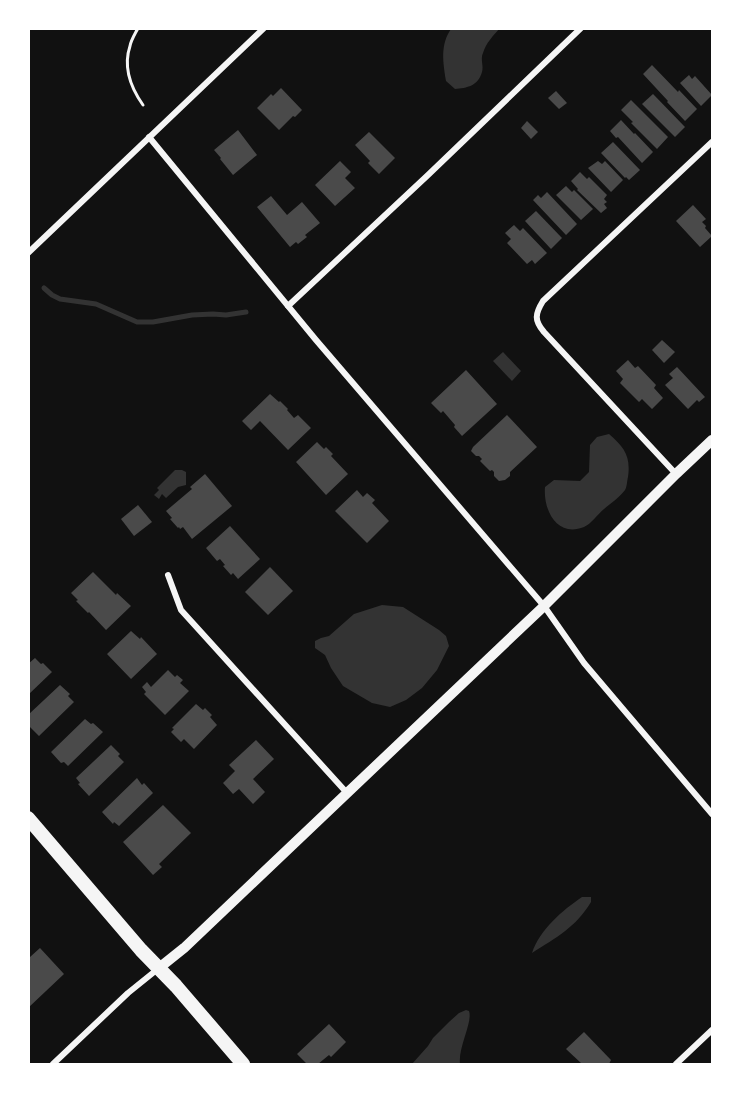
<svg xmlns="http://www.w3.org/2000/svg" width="741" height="1093" font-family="Raleway,sans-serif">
  <rect width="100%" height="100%" fill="#111"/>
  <g fill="#333">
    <path d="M 451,29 L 499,29 C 493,36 486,43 483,53 C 480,59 484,66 482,72 C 478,86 467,88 455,89 L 446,81 C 443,62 440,45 451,29 Z"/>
    <polygon points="503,352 521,371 512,381 493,361"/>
    <path d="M 609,434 C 624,447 631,456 628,477 C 627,481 627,487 625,490 C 620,497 611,503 604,509 C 598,514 591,524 584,527 C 557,538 543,510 545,487 L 554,480 L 580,481 L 589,472 L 590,445 L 597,437 Z"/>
    <polygon points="175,470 182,470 186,472 186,485 178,487 166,498 162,494 159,499 154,495 159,490 157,488"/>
    <polygon points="382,605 403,607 439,630 446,636 449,646 437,670 422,688 406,700 390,707 372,703 343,686 331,668 325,655 315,648 315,641 321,638 329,636 354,614"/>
    <path d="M 582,897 L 591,897 L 591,902 C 575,928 557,937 532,953 C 540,929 563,910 582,897 Z"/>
    <path d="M 466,1010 L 469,1011 C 473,1022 458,1047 460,1064 L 412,1064 L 428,1046 L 433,1038 L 449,1022 L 459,1013 Z"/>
  </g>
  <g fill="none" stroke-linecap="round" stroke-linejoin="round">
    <polyline stroke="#333" stroke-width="5" points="44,288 52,295 60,299 96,304 137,322 153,322 192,315 213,314 226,315 246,312"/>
  </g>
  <g fill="#4a4a4a">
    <polygon points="652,65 678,92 679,90 697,109 685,121 667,102 668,101 643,74"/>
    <polygon points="689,75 692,79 695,76 712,95 701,106 680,83"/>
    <polygon points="281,88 302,110 295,117 293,116 279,130 257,108 271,94 273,96"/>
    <polygon points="556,91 567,103 559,109 548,98"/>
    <polygon points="653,94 685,127 675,137 642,104"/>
    <polygon points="631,100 668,137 657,149 631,123 633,122 621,110"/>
    <polygon points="621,120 634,134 635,133 653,152 642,163 618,137 616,138 610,131"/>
    <polygon points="527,121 538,132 531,139 521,128"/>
    <polygon points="238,130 257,155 233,175 220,159 221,158 214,150"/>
    <polygon points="369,132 395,158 379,174 368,163 370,161 355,145"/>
    <polygon points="613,142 640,170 629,180 626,177 625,178 601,153"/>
    <polygon points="340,161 351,172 345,178 355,188 335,206 315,185"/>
    <polygon points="598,161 602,164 605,161 623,180 611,192 588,168"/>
    <polygon points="580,172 587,179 589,177 607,195 604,199 607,202 604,204 607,208 601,213 577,190 578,189 571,181"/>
    <polygon points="566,186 572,192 574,190 593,209 581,220 556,195"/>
    <polygon points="547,192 577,224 566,235 533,200 538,195 541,198"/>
    <polygon points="271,196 287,215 302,202 320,223 305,235 307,237 298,244 296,242 290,247 257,207"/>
    <polygon points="693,205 706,219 702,222 706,226 705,228 712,236 700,247 676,221"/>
    <polygon points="536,211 562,238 551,249 525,221"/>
    <polygon points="514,225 520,231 523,228 547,253 535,264 532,260 527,264 507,243 511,239 505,233"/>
    <polygon points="662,340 675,352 664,363 652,350"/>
    <polygon points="628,360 635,368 638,366 656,385 654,388 663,398 652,409 642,399 639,402 620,383 623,379 616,371"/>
    <polygon points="677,367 705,397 699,402 697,400 688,409 665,385 673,378 669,374"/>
    <polygon points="466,370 497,404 462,436 454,427 455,425 443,411 441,413 431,403"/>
    <polygon points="270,394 279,402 280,401 288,409 287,410 294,418 298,415 311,428 288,450 260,421 251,430 242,421"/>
    <polygon points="507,415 537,447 510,472 510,476 505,480 499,481 494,476 494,472 492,470 490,471 480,461 482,459 479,456 476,456 471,451 473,447"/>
    <polygon points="317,442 324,449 326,447 333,454 331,456 348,474 326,495 296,462"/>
    <polygon points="205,474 232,506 192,539 183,527 180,529 179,527 178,528 170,519 172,518 166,511 192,489 190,487"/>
    <polygon points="357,490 363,497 367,493 375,500 372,503 389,521 367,543 335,511"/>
    <polygon points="138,505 152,522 134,536 121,519"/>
    <polygon points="230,526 260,559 238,579 233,573 231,575 223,566 225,565 220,559 217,561 206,548"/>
    <polygon points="270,567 293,591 268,615 245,592"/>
    <polygon points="93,572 116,595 117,593 131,606 106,630 89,612 88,613 76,601 78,600 71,593"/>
    <polygon points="131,631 140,639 141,637 157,654 131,679 107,654"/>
    <polygon points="35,658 41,664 43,663 52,672 28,695 28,664"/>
    <polygon points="168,670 175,677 177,675 183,680 180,683 189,691 165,715 144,694 146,692 142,687 147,682 151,687"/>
    <polygon points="60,685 70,694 68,696 74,702 39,736 28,725 30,723 28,715"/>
    <polygon points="196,704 203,710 205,708 212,715 210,717 217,725 194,749 184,739 181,742 171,732 174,729 172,728"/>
    <polygon points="85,719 91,724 93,723 103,732 68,766 64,762 61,763 51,752"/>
    <polygon points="256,740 274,759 253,779 265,792 253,804 239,789 233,794 223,783 235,771 229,765"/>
    <polygon points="111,745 120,754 118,756 124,762 89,796 78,784 80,783 76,778"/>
    <polygon points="137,778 142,785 144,783 153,793 119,826 114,822 113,824 102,812"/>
    <polygon points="163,805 191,833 159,864 162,867 153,875 123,842"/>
    <polygon points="40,948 64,974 28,1008 28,956 30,957"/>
    <polygon points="329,1024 346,1042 331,1057 329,1055 318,1064 307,1064 297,1054"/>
    <polygon points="584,1032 611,1060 609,1064 582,1064 566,1049"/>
  </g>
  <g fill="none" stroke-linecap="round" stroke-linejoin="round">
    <path stroke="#f5f5f5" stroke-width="3" d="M 138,28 C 135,34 131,40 130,46 C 123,67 131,88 143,105"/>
    <g stroke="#f5f5f5" stroke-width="6">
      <polyline points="149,137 316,340 544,606 584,663 712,814"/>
      <polyline points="28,253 264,28"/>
      <polyline points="288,306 428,175 581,28"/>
      <path d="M 676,474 L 544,332 C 534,320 535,314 543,301 L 712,142"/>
      <polyline points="168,575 181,610 347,793"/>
      <polyline points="53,1064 128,993 159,968"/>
      <polyline points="676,1064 712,1030"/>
    </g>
    <polyline stroke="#f5f5f5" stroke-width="10" points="159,968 184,948 544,606 676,474 712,440"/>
    <polyline stroke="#f5f5f5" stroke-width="14" points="28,818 141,950 176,986 243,1064"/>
  </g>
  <rect width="741" height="1093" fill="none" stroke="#ffffff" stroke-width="60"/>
</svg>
